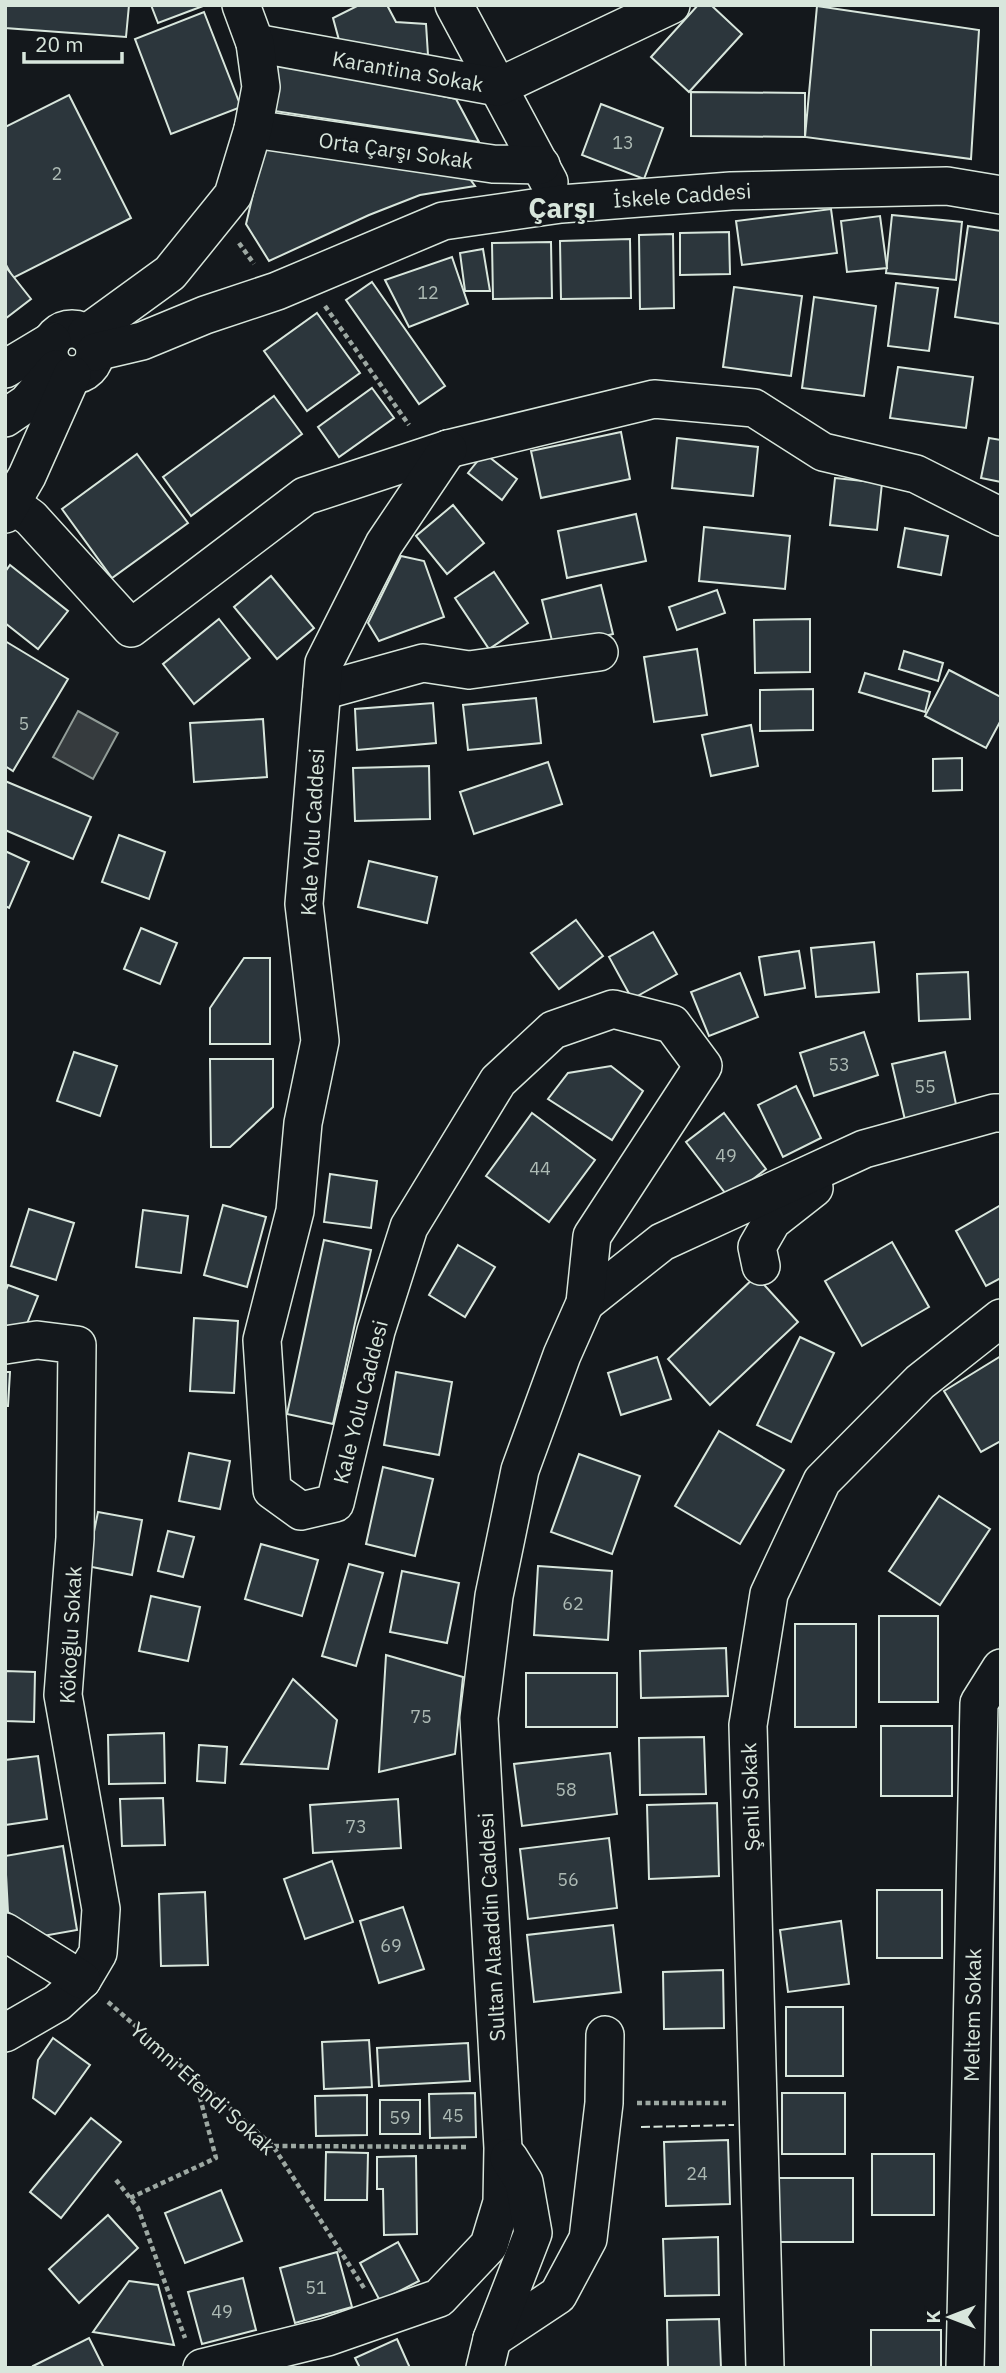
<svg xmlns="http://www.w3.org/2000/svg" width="1006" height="2373" font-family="'IBM Plex Sans',sans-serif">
  <rect width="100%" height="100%" fill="#14181c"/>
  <polygon fill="#363b3e" stroke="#939e99" stroke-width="2" points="78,711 118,733 93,779 53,757"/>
  <g fill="#2c363c" stroke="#d8e6dc" stroke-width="2">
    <polygon points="5,5 129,5 126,37 5,28"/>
    <polygon points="151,5 203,5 203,6 158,23"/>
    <polygon points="359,5 387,5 396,22 426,24 428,55 339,40 333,18"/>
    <polygon points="698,5 711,5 742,34 689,92 651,57"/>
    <polygon points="817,6 979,30 971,159 805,137"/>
    <polygon points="204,12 241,107 171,134 135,39"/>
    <polygon points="278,60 456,99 479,142 268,110"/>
    <polygon points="691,92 805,93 805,137 691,136"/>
    <polygon points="69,95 131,218 13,278 5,263 5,127"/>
    <polygon points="601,104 663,128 644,179 582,155"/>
    <polygon points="265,144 464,171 475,186 420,195 369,215 269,261 246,224"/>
    <polygon points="831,209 837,253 742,265 736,221"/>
    <polygon points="892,215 962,222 956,280 886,273"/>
    <polygon points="880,216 887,268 847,272 841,221"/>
    <polygon points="968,226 1001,231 1001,324 955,317"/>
    <polygon points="729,232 730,274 680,275 680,233"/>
    <polygon points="673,234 674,308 640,309 639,235"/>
    <polygon points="630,239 631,298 561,299 560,241"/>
    <polygon points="551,242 552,298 493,299 492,243"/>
    <polygon points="483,249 490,291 465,291 460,253"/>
    <polygon points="452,257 468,304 409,327 385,280"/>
    <polygon points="5,266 31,299 5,319"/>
    <polygon points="372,282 445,386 419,404 346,300"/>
    <polygon points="896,283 938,288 929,351 888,346"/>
    <polygon points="734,287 802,296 791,376 723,367"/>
    <polygon points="814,297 876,306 864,396 802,388"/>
    <polygon points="317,313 360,373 307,411 264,351"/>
    <polygon points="898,367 973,377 966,428 890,418"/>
    <polygon points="372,388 394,418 339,457 318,427"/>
    <polygon points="274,396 302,434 191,516 163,477"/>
    <polygon points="621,432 630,479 541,498 531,451"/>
    <polygon points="677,438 758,447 753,496 672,488"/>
    <polygon points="989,438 1001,440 1001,482 981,478"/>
    <polygon points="484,453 517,479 502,500 468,473"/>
    <polygon points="137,454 188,523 112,578 62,509"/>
    <polygon points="835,478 882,483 877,530 830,525"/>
    <polygon points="453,505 484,543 447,574 416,536"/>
    <polygon points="636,514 646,561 567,578 558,531"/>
    <polygon points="704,527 790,536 785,589 699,581"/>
    <polygon points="905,528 948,536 941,575 898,567"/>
    <polygon points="401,556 424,561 444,617 379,641 368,623"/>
    <polygon points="10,565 68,611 38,649 5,623 5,572"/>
    <polygon points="494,572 528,623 489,649 455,598"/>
    <polygon points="271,576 314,628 277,659 234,607"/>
    <polygon points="601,585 613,634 554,649 542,600"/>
    <polygon points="717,590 725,613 677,630 669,607"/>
    <polygon points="219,619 250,658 194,704 163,664"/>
    <polygon points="810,619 810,672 755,673 754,620"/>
    <polygon points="5,641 68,679 13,771 5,766"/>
    <polygon points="697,649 707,715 654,722 644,657"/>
    <polygon points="904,651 943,663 938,681 899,669"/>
    <polygon points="949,670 1001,697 1001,720 986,748 925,716"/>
    <polygon points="865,673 930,692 925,712 859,692"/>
    <polygon points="813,689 813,730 760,731 760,690"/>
    <polygon points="536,698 541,743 468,750 463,705"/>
    <polygon points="433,703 436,743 357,750 355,709"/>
    <polygon points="263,719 267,777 194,782 190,723"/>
    <polygon points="751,725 758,766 711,776 702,735"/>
    <polygon points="962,758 962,790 933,791 933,759"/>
    <polygon points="548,762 562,804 474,834 460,792"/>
    <polygon points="429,766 430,819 355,821 353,768"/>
    <polygon points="5,781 91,817 73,859 5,830"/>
    <polygon points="119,835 165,852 149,899 102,882"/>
    <polygon points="5,851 29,862 9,908 5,906"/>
    <polygon points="369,861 437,877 427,923 358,907"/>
    <polygon points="576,920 603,956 559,989 531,953"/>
    <polygon points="141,928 177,943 160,984 124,969"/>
    <polygon points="653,932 677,974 632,999 609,957"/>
    <polygon points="874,942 879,992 816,997 811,948"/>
    <polygon points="799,951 805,988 765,995 759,957"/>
    <polygon points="244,958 270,958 270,1044 210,1044 210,1008"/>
    <polygon points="968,972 970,1019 919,1021 917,974"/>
    <polygon points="740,973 758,1017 709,1036 691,992"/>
    <polygon points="864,1032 878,1075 814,1096 800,1053"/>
    <polygon points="74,1052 117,1066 100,1116 57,1101"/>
    <polygon points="945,1052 957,1109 905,1120 892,1064"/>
    <polygon points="210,1059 273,1059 273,1107 230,1147 211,1147"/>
    <polygon points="611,1066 643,1091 612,1140 548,1099 568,1073"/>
    <polygon points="796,1086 821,1138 783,1157 758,1105"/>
    <polygon points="532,1113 595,1160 549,1222 486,1176"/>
    <polygon points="724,1113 766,1169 729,1198 686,1142"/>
    <polygon points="330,1174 377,1181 371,1228 324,1222"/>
    <polygon points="223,1205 266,1217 247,1287 204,1275"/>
    <polygon points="1001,1205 1001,1278 986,1286 956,1231"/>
    <polygon points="29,1209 74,1223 56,1280 11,1266"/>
    <polygon points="143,1210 188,1216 181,1273 136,1267"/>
    <polygon points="324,1240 371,1250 333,1424 287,1414"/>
    <polygon points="892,1242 929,1307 862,1346 825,1281"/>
    <polygon points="458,1245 495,1267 465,1317 429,1295"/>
    <polygon points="756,1276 798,1322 710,1405 668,1359"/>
    <polygon points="8,1285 38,1296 22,1336 5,1329 5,1293"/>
    <polygon points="194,1318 238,1321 234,1393 190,1391"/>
    <polygon points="800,1337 834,1353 791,1442 757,1425"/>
    <polygon points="1001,1356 1001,1441 981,1452 944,1391"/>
    <polygon points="657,1357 671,1399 621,1415 608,1373"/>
    <polygon points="5,1372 10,1372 8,1406 5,1406"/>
    <polygon points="396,1372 452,1382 439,1455 384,1445"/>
    <polygon points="719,1431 784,1470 740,1544 675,1506"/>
    <polygon points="189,1453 230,1461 220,1509 179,1501"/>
    <polygon points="579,1454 640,1476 612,1554 551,1532"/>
    <polygon points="383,1467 433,1479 415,1556 366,1544"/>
    <polygon points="939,1496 990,1529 940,1605 889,1571"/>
    <polygon points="98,1512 142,1520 132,1575 87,1566"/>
    <polygon points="168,1531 194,1537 183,1577 158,1571"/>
    <polygon points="261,1544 318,1560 302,1616 245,1599"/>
    <polygon points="349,1564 383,1573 356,1666 322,1656"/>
    <polygon points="538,1566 612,1571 608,1640 534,1635"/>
    <polygon points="402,1571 459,1583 447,1643 390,1632"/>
    <polygon points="151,1596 200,1607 188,1661 139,1651"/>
    <rect x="879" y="1616" width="59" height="86"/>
    <rect x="795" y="1624" width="61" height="103"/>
    <polygon points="726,1648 728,1696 641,1698 640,1651"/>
    <polygon points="386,1655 463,1677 455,1754 379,1772"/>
    <polygon points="5,1671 35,1672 34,1722 5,1721"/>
    <rect x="526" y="1673" width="91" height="54"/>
    <polygon points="293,1679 337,1720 328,1769 241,1764"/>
    <rect x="881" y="1726" width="71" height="70"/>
    <polygon points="164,1733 165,1783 109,1784 108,1735"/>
    <polygon points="704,1737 706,1794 640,1795 639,1738"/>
    <polygon points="199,1745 227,1747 225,1783 197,1781"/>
    <polygon points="610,1753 617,1814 522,1826 514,1764"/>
    <polygon points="38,1756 47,1819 5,1825 5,1760"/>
    <polygon points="163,1798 165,1845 122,1846 120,1799"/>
    <polygon points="398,1799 401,1848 313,1853 310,1805"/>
    <polygon points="717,1803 719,1876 649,1879 647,1805"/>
    <polygon points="609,1838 617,1908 528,1919 520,1849"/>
    <polygon points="63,1846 77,1930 43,1936 8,1912 5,1856"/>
    <polygon points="332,1861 353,1922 305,1939 284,1879"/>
    <rect x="877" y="1890" width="65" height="68"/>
    <polygon points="205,1892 208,1965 161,1966 159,1894"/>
    <polygon points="403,1907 424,1969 379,1983 360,1921"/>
    <polygon points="841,1921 849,1984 788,1992 780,1930"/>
    <polygon points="613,1925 621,1992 534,2002 527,1935"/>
    <polygon points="723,1970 724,2028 664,2029 663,1972"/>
    <rect x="786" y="2007" width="57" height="69"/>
    <polygon points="53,2038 90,2065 55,2114 33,2098 38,2060"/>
    <polygon points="369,2040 372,2087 324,2089 322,2042"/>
    <polygon points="468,2043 470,2081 379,2086 377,2048"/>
    <polygon points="475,2093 476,2137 430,2138 429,2094"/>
    <rect x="782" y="2093" width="63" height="61"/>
    <polygon points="367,2095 367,2135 316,2136 315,2096"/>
    <rect x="380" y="2100" width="40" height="34"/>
    <polygon points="91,2118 121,2142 61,2218 30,2192"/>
    <polygon points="728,2140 730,2204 666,2206 664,2142"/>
    <polygon points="326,2152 368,2153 367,2200 325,2200"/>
    <rect x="872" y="2154" width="62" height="61"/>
    <polygon points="416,2156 417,2234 384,2235 383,2189 377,2189 377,2157"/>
    <rect x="778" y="2178" width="75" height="64"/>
    <polygon points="221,2190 242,2241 185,2263 165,2213"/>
    <polygon points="108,2215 138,2248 79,2303 49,2269"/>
    <polygon points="718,2237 719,2295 665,2296 663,2239"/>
    <polygon points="398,2242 419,2281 380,2301 360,2263"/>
    <polygon points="337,2252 352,2307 295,2323 280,2268"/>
    <polygon points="243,2278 256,2330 202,2344 188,2292"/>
    <polygon points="129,2281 158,2285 174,2345 93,2332"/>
    <polygon points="719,2319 721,2368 668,2368 667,2320"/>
    <rect x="871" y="2330" width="70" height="38"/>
    <polygon points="89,2338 104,2368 34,2368 33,2366"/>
    <polygon points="397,2339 410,2368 360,2368 355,2358"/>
  </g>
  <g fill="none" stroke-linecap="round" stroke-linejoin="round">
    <g stroke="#d8e6dc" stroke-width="40">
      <g id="minor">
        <polyline points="454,5 549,182"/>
        <polyline points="255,43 498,87 671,5"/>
        <polyline points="253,129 493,164 541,165"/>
        <circle cx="72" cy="352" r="23"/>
        <polyline points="86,334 170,273 233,195 253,129 261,87 255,43 241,5"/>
        <polyline points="95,352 142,341 205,315 277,291 443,221 561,204 731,191 947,186 1001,195"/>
        <polyline points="5,369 52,341"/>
        <polyline points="5,418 27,403 56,369"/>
        <polyline points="12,504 31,518 131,628 305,496 448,449 654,399 754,408 823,452 916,474 1001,517"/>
        <polyline points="5,514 27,476 72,375"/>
        <polyline points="322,691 423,663 469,670 599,652"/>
        <polyline points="761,1266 757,1247 772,1221 814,1188"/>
        <polyline points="585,1303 662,1242 864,1149 994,1113 1001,1113"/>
        <polyline points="5,1345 37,1340 77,1345 75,1538 63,1695 101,1909 98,1953 82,1980 57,2003 5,2033"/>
        <polyline points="5,1932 82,1980"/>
        <polyline points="492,2339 558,2295 588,2239 604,2103 605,2035"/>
        <polyline points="202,2368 327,2337 439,2298 489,2245 502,2202 503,2148 479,1718 494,1596 520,1470 562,1355 585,1303 592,1236 703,1066 672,1024 613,1009 553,1030 498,1081 409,1227 376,1331 335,1503 301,1511 272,1490 262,1340 295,1211 303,1123 320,1041 304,904 324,663 384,544 448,449"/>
        <polyline points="485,2368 492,2339 533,2233 524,2182 509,2158"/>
        <polyline points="765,2368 748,1725 769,1594 822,1481 920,1382 1001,1318"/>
        <polyline points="965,2368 979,1703 1001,1668"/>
      </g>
    </g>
    <g stroke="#9da8a2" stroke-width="4.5" stroke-dasharray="5 3.5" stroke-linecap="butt">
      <polyline points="239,243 254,264"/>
      <polyline points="325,306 409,425"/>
      <polyline points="108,2002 273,2146 364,2288"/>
      <polyline points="637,2103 726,2103"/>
      <polyline points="274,2146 468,2147"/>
      <polyline points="116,2180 138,2208 185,2338"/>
      <polyline points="130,2198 216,2158 195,2079"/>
    </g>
    <use href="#minor" stroke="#14181c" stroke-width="37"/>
    <polyline stroke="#d8e6dc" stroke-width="2" stroke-dasharray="9 3.5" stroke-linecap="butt" points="641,2127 734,2125"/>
  </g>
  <g text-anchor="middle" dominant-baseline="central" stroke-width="5" stroke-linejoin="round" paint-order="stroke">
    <g font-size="18" fill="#adbab4">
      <text x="623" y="142">13</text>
      <text x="57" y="173">2</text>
      <text x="428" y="292">12</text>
      <text x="24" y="723">5</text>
      <text x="839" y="1064">53</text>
      <text x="925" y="1086">55</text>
      <text x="726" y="1155">49</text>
      <text x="540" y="1168">44</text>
      <text x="573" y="1603">62</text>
      <text x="421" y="1716">75</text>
      <text x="566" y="1789">58</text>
      <text x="356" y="1826">73</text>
      <text x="568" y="1879">56</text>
      <text x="391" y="1945">69</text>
      <text x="453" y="2115">45</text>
      <text x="400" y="2117">59</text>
      <text x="697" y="2173">24</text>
      <text x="316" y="2287">51</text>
      <text x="222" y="2311">49</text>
    </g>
    <g font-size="21" fill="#d8e6dc" stroke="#14181c">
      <text transform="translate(408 71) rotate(10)">Karantina Sokak</text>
      <text transform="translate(396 150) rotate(8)">Orta Çarşı Sokak</text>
      <text transform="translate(682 195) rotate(-4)">İskele Caddesi</text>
      <text transform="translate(312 832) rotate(-87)">Kale Yolu Caddesi</text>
      <text transform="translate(360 1402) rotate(-76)">Kale Yolu Caddesi</text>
      <text transform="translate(70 1635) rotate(-87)">Kökoğlu Sokak</text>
      <text transform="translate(750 1797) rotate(-92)">Şenli Sokak</text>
      <text transform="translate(491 1927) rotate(-93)">Sultan Alaaddin Caddesi</text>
      <text transform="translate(972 2015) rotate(-89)">Meltem Sokak</text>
      <text transform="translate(203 2088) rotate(42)">Yumni Efendi Sokak</text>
    </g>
    <g font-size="28" font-weight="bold" fill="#d8e6dc" stroke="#14181c">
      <text x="562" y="207">Çarşı</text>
    </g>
  </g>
  <rect width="1006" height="2373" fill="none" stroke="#d8e6dc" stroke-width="14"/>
  <g transform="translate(950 2317) rotate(270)" stroke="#14181c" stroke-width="5" paint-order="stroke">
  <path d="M0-5L12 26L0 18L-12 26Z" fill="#d8e6dc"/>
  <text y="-10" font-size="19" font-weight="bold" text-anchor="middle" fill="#d8e6dc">K</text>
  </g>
  <path d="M24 52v10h98v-10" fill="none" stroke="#d8e6dc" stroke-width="3.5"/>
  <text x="35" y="52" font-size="21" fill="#d8e6dc" stroke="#14181c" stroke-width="5" paint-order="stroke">20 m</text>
</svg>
